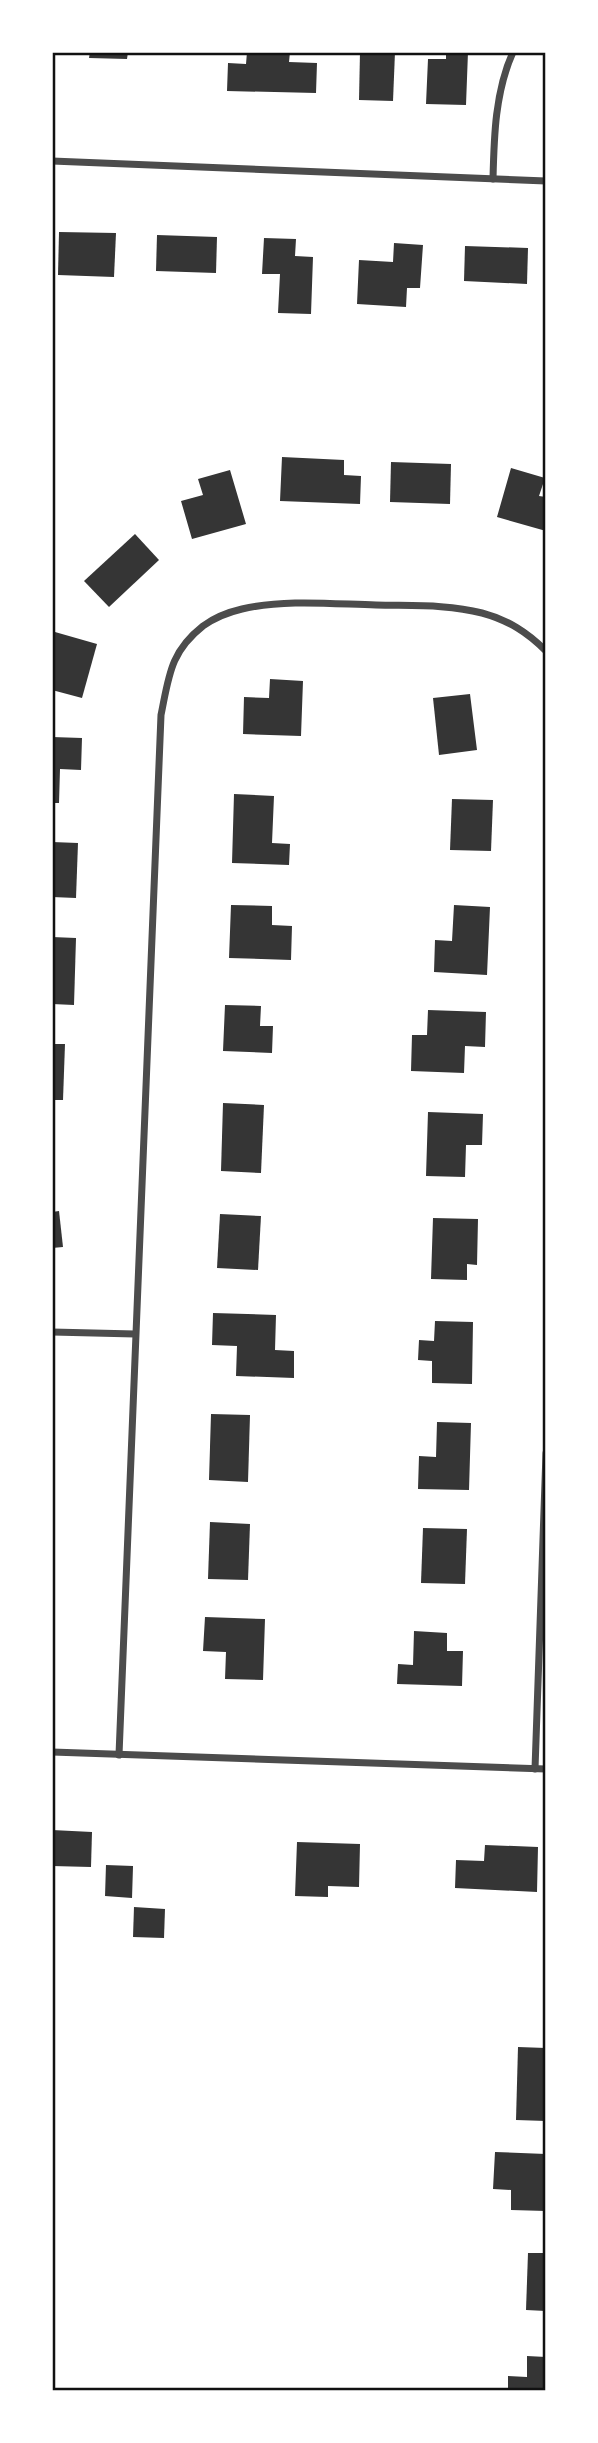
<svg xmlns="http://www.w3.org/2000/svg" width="598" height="2443" font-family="Karla,sans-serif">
  <rect width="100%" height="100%" fill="#fff"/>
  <g fill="#353535">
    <polygon points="90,52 128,52 127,59 89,58"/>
    <polygon points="247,52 290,52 289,62 317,63 316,93 227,91 228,63 246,64"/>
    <polygon points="360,52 395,52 393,101 359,100"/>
    <polygon points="446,52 468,52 466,105 426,104 428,59 446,59"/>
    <polygon points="59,232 116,233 114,277 58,275"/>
    <polygon points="157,235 217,237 216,273 156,271"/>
    <polygon points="264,238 296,239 295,256 313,257 311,314 278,313 280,274 262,274"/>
    <polygon points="394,243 423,245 420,288 407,288 406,307 357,304 359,260 393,262"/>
    <polygon points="465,246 528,248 527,284 464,281"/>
    <polygon points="282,457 344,460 344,475 361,476 360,504 280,501"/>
    <polygon points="391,462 451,464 450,504 390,502"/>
    <polygon points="511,468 545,478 539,496 546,497 546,531 497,517"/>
    <polygon points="230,470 246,524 192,539 181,501 203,495 198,479"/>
    <polygon points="135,534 159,560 109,607 84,581"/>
    <polygon points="55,632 97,644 82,698 52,690 52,642"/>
    <polygon points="270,679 303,681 301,736 243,734 244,697 269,698"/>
    <polygon points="470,694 477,750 439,755 433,698"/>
    <polygon points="52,737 82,738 81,770 60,769 59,803 52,803"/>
    <polygon points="234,794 274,796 272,843 290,844 289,865 232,863"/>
    <polygon points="452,799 493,800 491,851 450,850"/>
    <polygon points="52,842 78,843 76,898 52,897"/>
    <polygon points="231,905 272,906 272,925 292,926 291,960 229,958"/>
    <polygon points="454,905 490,907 487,975 434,972 435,940 452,941"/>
    <polygon points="52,937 76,938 74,1005 52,1004"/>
    <polygon points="225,1005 261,1006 260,1026 273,1026 272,1053 223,1051"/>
    <polygon points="428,1010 486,1012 485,1047 465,1046 464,1073 411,1071 412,1035 427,1035"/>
    <polygon points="52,1044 65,1044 63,1100 52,1100"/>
    <polygon points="223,1103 264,1105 261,1173 221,1171"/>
    <polygon points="428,1112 483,1114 482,1145 466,1145 465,1177 426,1176"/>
    <polygon points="59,1211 63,1247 52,1248 52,1212"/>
    <polygon points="220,1214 261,1216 258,1270 217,1268"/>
    <polygon points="433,1218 478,1219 477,1265 467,1264 467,1280 431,1279"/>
    <polygon points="213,1313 276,1315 275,1350 294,1351 294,1378 236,1376 237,1346 212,1345"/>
    <polygon points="435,1321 473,1322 472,1384 432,1383 432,1361 418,1360 419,1340 434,1341"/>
    <polygon points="211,1414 250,1415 248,1482 209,1480"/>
    <polygon points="437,1422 471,1423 469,1490 418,1489 419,1456 436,1457"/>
    <polygon points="210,1522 250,1524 248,1580 208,1579"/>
    <polygon points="423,1528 467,1529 465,1584 421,1583"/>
    <polygon points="205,1617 265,1619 263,1680 225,1679 226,1652 203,1651"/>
    <polygon points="414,1631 447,1633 447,1651 463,1651 462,1686 397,1684 398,1664 413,1665"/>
    <polygon points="52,1830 92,1832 91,1867 52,1866"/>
    <polygon points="297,1842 360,1844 359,1887 328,1886 328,1897 295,1896"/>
    <polygon points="485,1845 538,1847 537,1892 455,1888 456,1860 484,1861"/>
    <polygon points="106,1865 133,1866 132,1898 105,1896"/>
    <polygon points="134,1907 165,1909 164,1938 133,1937"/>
    <polygon points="518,2047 546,2048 546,2121 516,2120"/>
    <polygon points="495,2152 546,2154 546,2211 511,2210 511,2190 493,2189"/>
    <polygon points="528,2253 546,2253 546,2311 526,2310"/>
    <polygon points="527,2356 546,2357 546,2390 508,2390 508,2376 527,2377"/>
  </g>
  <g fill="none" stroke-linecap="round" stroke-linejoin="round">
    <g stroke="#4c4c4c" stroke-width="7">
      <polyline points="52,161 546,181"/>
      <path d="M 493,179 C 494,137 495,92 513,52"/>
      <polyline points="52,1332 135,1334"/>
      <polyline points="52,1752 546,1769"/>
      <path d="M 119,1755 L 161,715 C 169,676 170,652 203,626 C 214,618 229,612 242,609 C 285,599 333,604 376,605 C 411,606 448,604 482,613 C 508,620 527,632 546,651"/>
      <polyline points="535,1769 546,1453"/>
    </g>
  </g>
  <rect width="598" height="2443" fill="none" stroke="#ffffff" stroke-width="108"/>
  <rect x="54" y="54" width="490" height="2335" fill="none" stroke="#111" stroke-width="2.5"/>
</svg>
